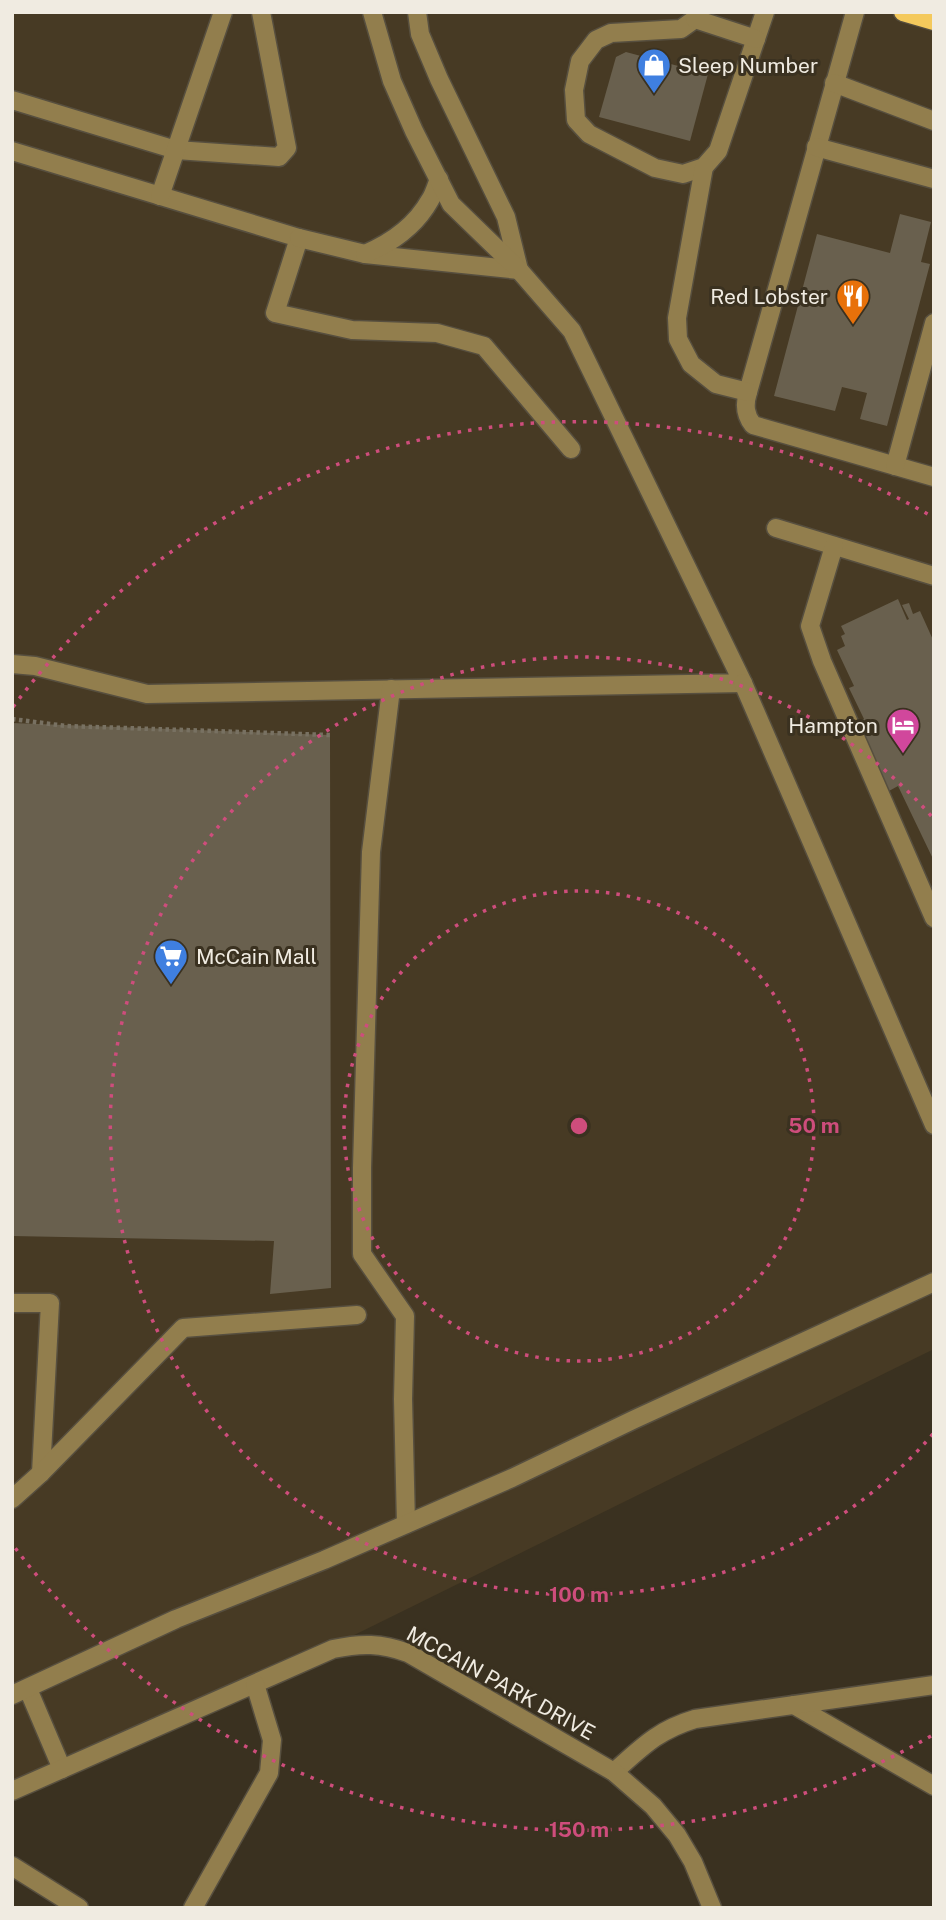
<svg xmlns="http://www.w3.org/2000/svg" width="946" height="1920" font-family="'Public Sans',sans-serif">
  <rect width="100%" height="100%" fill="#3a3120"/>
  <polygon fill="#473a24" points="12,12 903,12 934,21 934,1349 255,1684 12,1791"/>
  <g fill="#69604e">
    <polygon points="626,52 708,74 690,141 599,117 616,57"/>
    <polygon points="900,214 931,222 921,262 930,264 887,426 860,419 867,393 842,387 835,411 774,396 817,234 890,253"/>
    <polygon points="898,599 907,620 909,619 902,605 909,603 913,614 920,611 934,642 934,861 898,786 889,791 856,723 864,719 849,688 854,686 837,650 845,646 841,636 845,634 841,626"/>
    <polygon points="12,723 330,735 331,1288 270,1294 274,1241 12,1236"/>
  </g>
  <g fill="none" stroke-linecap="round" stroke-linejoin="round">
    <g stroke="#574f3f" stroke-width="21">
      <g id="minor">
        <polyline points="417,12 420,34 439,79 506,217 519,270"/>
        <polyline points="697,12 695,19 681,29 611,33 596,40 580,61 574,90 576,120 589,134 655,168 683,174 704,167 718,151 765,12"/>
        <path d="M 855,12 L 748,392 C 744,405 745,415 753,425 L 934,477"/>
        <polyline points="695,19 756,39"/>
        <polyline points="834,83 934,121"/>
        <polyline points="12,100 176,150 279,157 287,148 261,12"/>
        <polyline points="816,147 934,179"/>
        <polyline points="12,151 299,238 275,313 352,330 437,333 484,346 571,449"/>
        <polyline points="704,167 677,318 678,339 691,364 716,384 748,392"/>
        <polyline points="160,196 223,12"/>
        <polyline points="299,238 365,254 519,270"/>
        <path d="M 365,254 C 391,243 416,225 430,200 C 434,194 436,186 439,179"/>
        <polyline points="895,466 934,323"/>
        <polyline points="776,528 934,576"/>
        <polyline points="834,546 810,626 822,661 934,918"/>
        <polyline points="12,664 35,666 147,694 743,683 572,331 519,270 451,204 414,131 392,81 372,12"/>
        <polyline points="743,683 934,1125"/>
        <polyline points="391,689 371,852 362,1168 362,1254 405,1316 403,1399 406,1524"/>
        <polyline points="12,1303 50,1303 41,1473"/>
        <polyline points="12,1499 41,1473 183,1328 357,1315"/>
        <polyline points="28,1689 62,1769"/>
        <polyline points="12,1695 176,1619 324,1560 512,1478 635,1419 934,1282"/>
        <polyline points="794,1705 934,1786"/>
        <path d="M 614,1772 C 642,1747 658,1730 695,1719 L 934,1685"/>
        <path d="M 12,1791 L 333,1649 C 361,1643 381,1643 408,1653 L 614,1772 L 653,1806 L 677,1835 L 693,1862 L 712,1908"/>
        <polyline points="12,1866 79,1908"/>
        <polyline points="193,1908 269,1773 272,1740 255,1684"/>
      </g>
    </g>
    <g stroke="#574f3f" stroke-width="21">
      <polyline id="major" points="903,12 934,21"/>
    </g>
    <polyline stroke="#787162" stroke-width="4.5" stroke-dasharray="3.5 3.5" stroke-linecap="butt" points="12,719 66,726 330,735"/>
    <use href="#minor" stroke="#927e4d" stroke-width="18"/>
    <use href="#major" stroke="#f4c95c" stroke-width="18"/>
  </g>
  <g fill="none" stroke="#ce4d7c" stroke-width="3.5" stroke-dasharray="3.5 7">
    <circle cx="579" cy="1126" r="235"/>
    <path d="M933 1434A469 469 0 1 1 933 818"/>
    <path d="M931 1736A704 704 0 0 1 13 1545M13 707A704 704 0 0 1 931 516"/>
  </g>
  <defs>
    <g id="shop-pin" transform="scale(1.75)"><path d="M0 17L-7.5 6A9.5 9.5 0 1 1 7.5 6Z" fill="#3f7fe0" stroke="#3a3120"/><path d="M-5-2.5h2.3a2.7 3.5 0 0 1 5.4 0H5L5.5 6h-11ZM-1.5-2.5h3a1.5 2.3 0 0 0-3 0Z" fill="#fff"/></g>
    <g id="restaurant-pin" transform="scale(1.75)"><path d="M0 17L-7.5 6A9.5 9.5 0 1 1 7.5 6Z" fill="#e8710a" stroke="#3a3120"/><path d="M-5-6h1v4h1v-4h1v4h1v-4h1v5L-1.5 .5V6h-2V.5L-5-1ZM5-6V6H3V1.5H1.5Q1.5-4 5-6Z" fill="#fff"/></g>
    <g id="hotel-pin" transform="scale(1.75)"><path d="M0 17L-7.5 6A9.5 9.5 0 1 1 7.5 6Z" fill="#d1479c" stroke="#3a3120"/><path d="M-6-4.5h1.5V1H6V5H4.5V3h-9V5H-6ZM-4 0a1.8 1.8 0 1 1 3.6 0ZM.5 0V-2.5h3Q6-2.5 6 0Z" fill="#fff"/></g>
    <g id="supermarket-pin" transform="scale(1.75)"><path d="M0 17L-7.5 6A9.5 9.5 0 1 1 7.5 6Z" fill="#3f7fe0" stroke="#3a3120"/><path d="M-6-5.5h2.5l.6 2H6L4.5 2H-2.5L-4.4-4H-6ZM-1.5 3.2a1.3 1.3 0 1 0 .1 0ZM3 3.2a1.3 1.3 0 1 0 .1 0Z" fill="#fff"/></g>
  </defs>
  <g fill-rule="evenodd">
    <use href="#shop-pin" x="654" y="65"/>
    <use href="#restaurant-pin" x="853" y="296"/>
    <use href="#hotel-pin" x="903" y="725"/>
    <use href="#supermarket-pin" x="171" y="956"/>
  </g>
  <g text-anchor="middle" dominant-baseline="central" stroke-width="6" stroke-linejoin="round" paint-order="stroke">
    <g font-size="21" fill="#f0ebe1" stroke="#3a3120" text-anchor="start">
      <text x="678" y="65">Sleep Number</text>
      <text x="828" y="296" text-anchor="end">Red Lobster</text>
      <text x="878" y="725" text-anchor="end">Hampton</text>
      <text x="196" y="956">McCain Mall</text>
    </g>
    <g font-size="21" fill="#f0ebe1" stroke="#3a3120">
      <text transform="translate(501 1683) rotate(29)">MCCAIN PARK DRIVE</text>
    </g>
  </g>
  <circle cx="579" cy="1126" r="10" fill="#ce4d7c" stroke="#3a3120" stroke-width="3.5"/>
  <g font-size="21" text-anchor="middle" font-weight="bold" fill="#ce4d7c" stroke="#3a3120" stroke-width="6" stroke-linejoin="round" paint-order="stroke">
    <text x="814" y="1133">50 m</text>
    <text x="579" y="1602">100 m</text>
    <text x="579" y="1837">150 m</text>
  </g>
  <rect width="946" height="1920" fill="none" stroke="#f0ebe1" stroke-width="28"/>
</svg>
